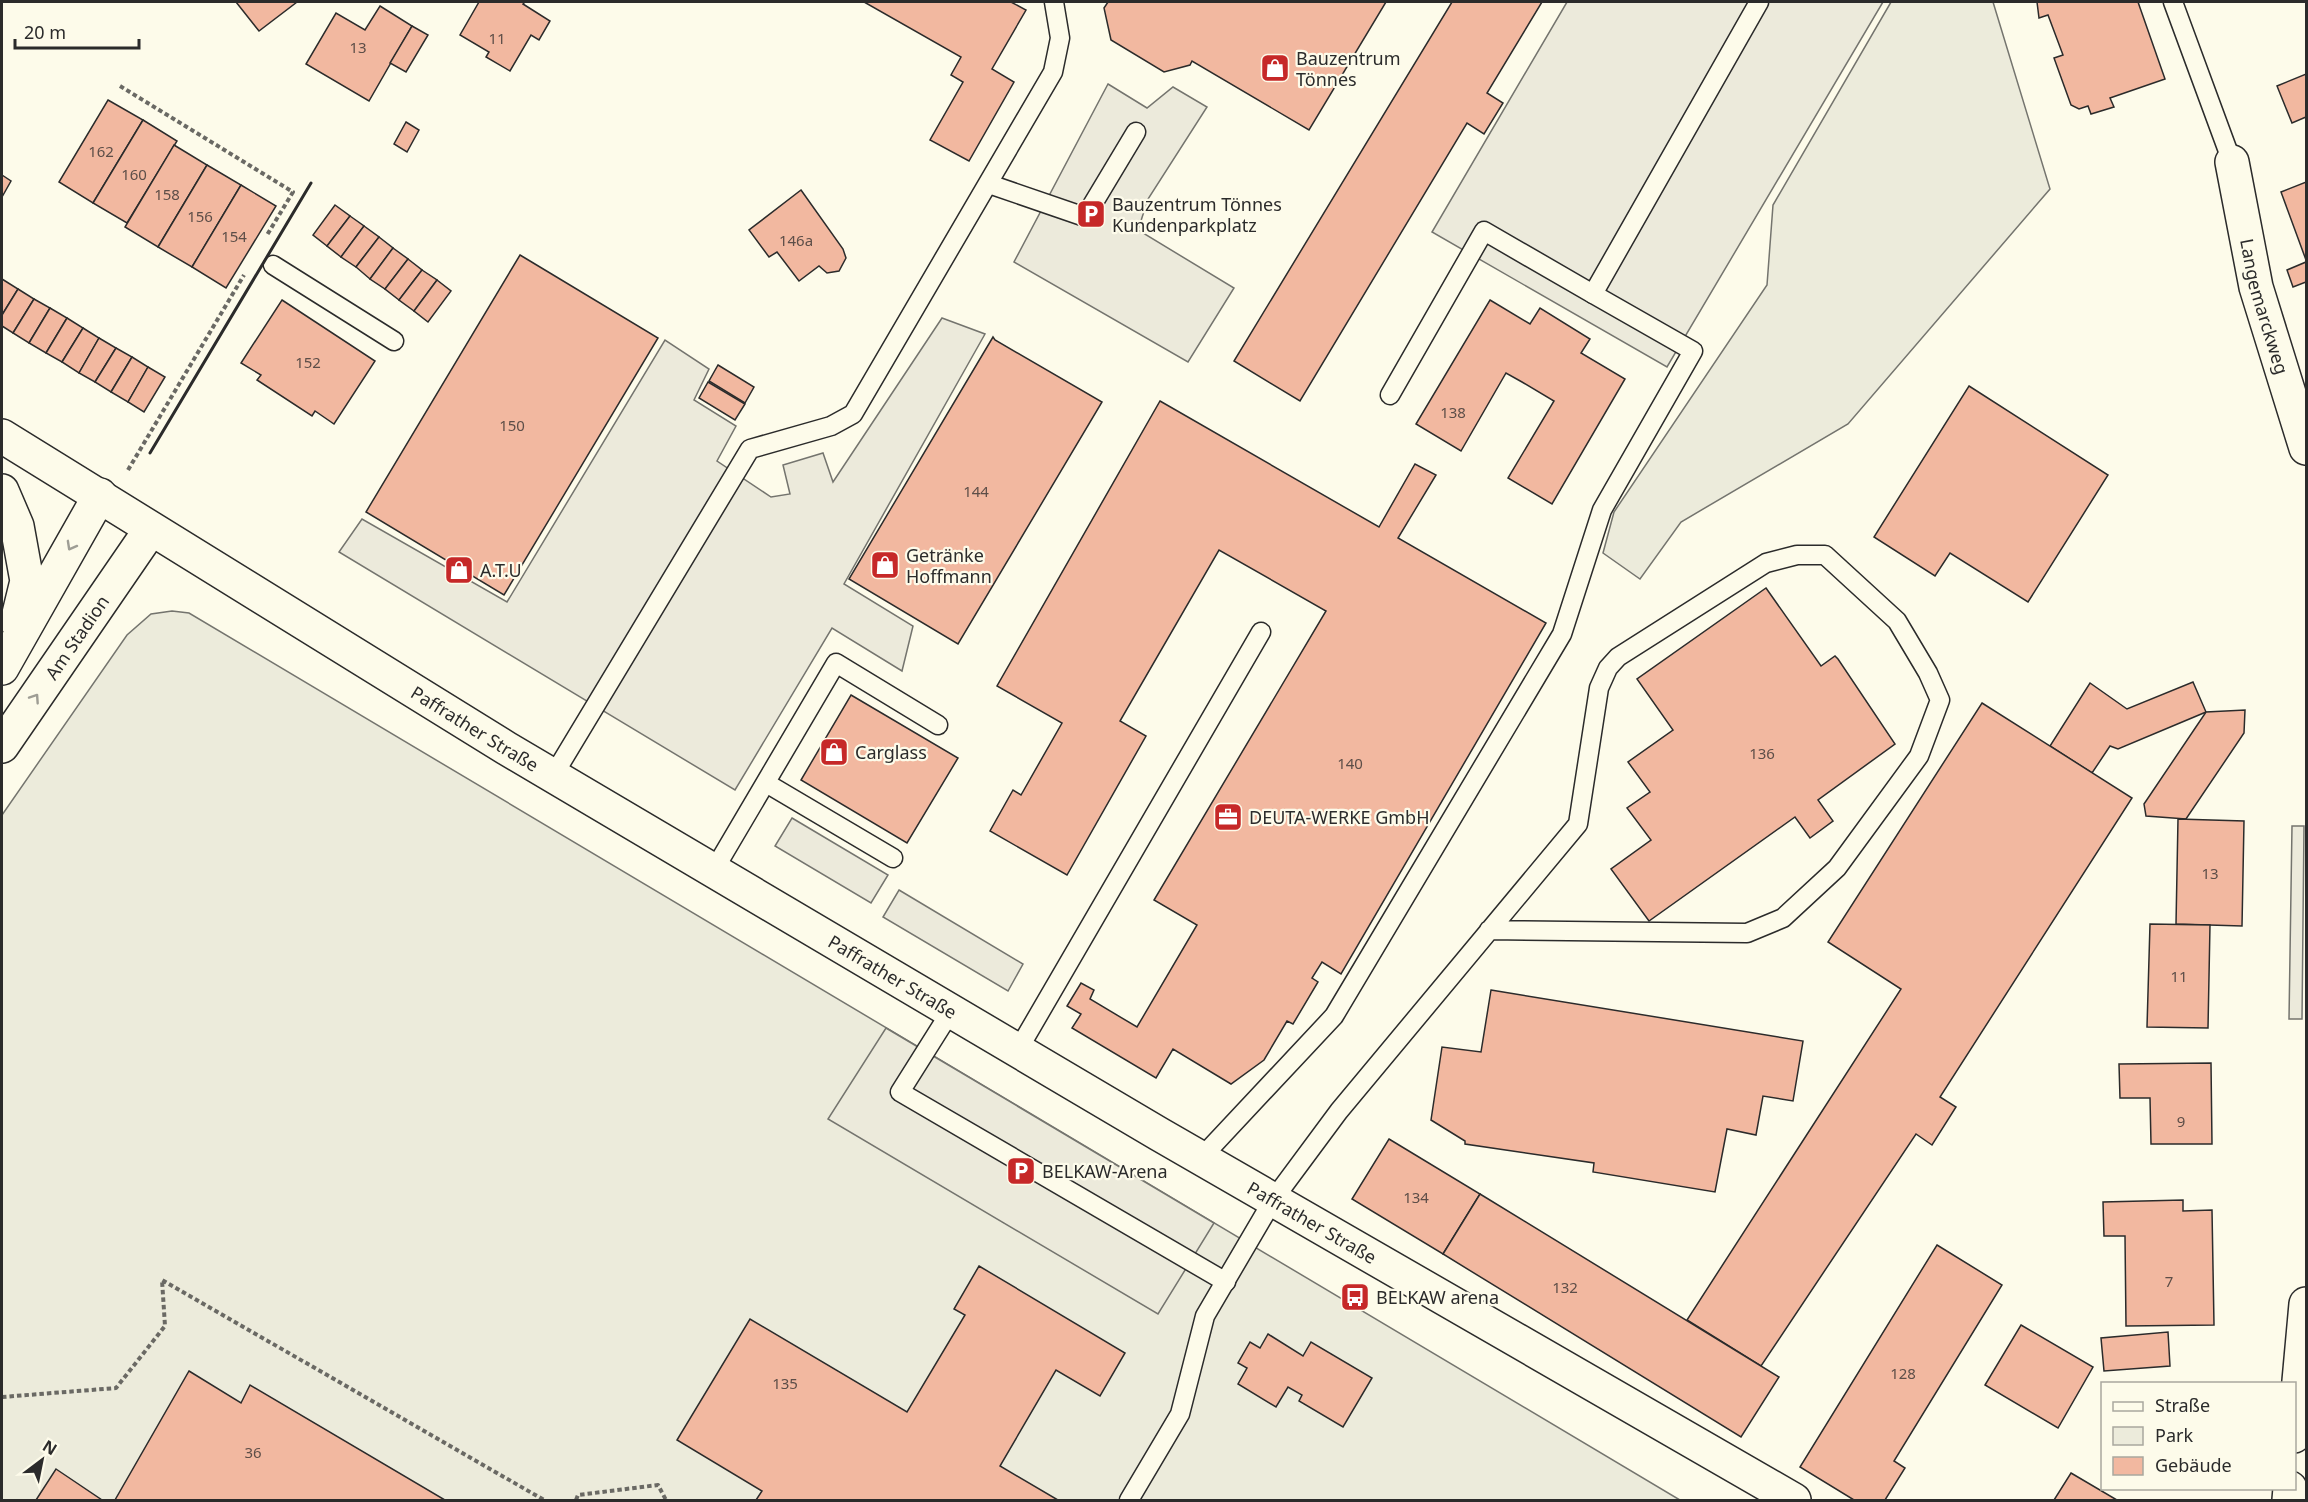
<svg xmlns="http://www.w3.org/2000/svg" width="2308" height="1502" font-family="'Noto Sans',sans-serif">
  <rect width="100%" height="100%" fill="#fdfbea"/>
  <g fill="#ecebdb" stroke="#74746e" stroke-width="1.5">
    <polygon points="1891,2 1993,2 2050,189 1848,424 1681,522 1640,579 1603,553 1614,512 1767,285 1773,205"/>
    <polygon points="172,611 189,613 1680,1500 2,1500 2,815 127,635 151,614"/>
  </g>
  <g fill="#eceadb" stroke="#74746e" stroke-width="1.5">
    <polygon points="1567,2 1883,2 1667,367 1432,232"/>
    <polygon points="1108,84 1147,108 1173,87 1207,107 1148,199 1138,230 1234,288 1188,362 1014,262"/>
    <polygon points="942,318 985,334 844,584 913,626 902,671 832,628 735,790 339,552 362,519 507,602 665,340 709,369 694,400 736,426 717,461 771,497 790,494 783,465 823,453 833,482"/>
    <polygon points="792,818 888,875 871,903 775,846"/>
    <polygon points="2292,826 2304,826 2302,1019 2289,1019"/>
    <polygon points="899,890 1023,964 1008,991 883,917"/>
    <polygon points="886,1028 1214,1223 1158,1314 828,1119"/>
  </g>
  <g fill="#f2b8a0" stroke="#2b2b2b" stroke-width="1.5">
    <polygon points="236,2 297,2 259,31"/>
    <polygon points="479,2 525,2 523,4 550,21 539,40 531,35 510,71 486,57 489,52 460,35"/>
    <polygon points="864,2 1011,2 1026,10 992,69 1014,82 969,161 930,140 963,82 951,75 961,57"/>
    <polygon points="1108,2 1386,2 1309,130 1192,61 1190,65 1164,72 1111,40 1104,8"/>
    <polygon points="1452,2 1542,2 1487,93 1503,103 1484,134 1467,123 1300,401 1234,361"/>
    <polygon points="2037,2 2138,2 2165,79 2110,98 2114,107 2091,114 2088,106 2079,109 2071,105 2054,58 2063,55 2048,15 2039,18"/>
    <polygon points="380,6 412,26 369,101 306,64 336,13 365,30"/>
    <polygon points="412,26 428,35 406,72 390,63"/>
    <polygon points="2306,74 2306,117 2292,123 2277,86"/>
    <polygon points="108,100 143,120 93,203 59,182"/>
    <polygon points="143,120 177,141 127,223 93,203"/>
    <polygon points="406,122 419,130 407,152 394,144"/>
    <polygon points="174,145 207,165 158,247 125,227"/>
    <polygon points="207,165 241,185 192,267 158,247"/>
    <polygon points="2,175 11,181 2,197"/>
    <polygon points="2306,182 2306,260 2281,192"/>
    <polygon points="241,185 276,206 226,288 192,267"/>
    <polygon points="801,190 843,249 846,258 839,271 827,273 819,266 799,281 777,252 769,257 749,230"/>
    <polygon points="335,205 350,216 327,246 313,235"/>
    <polygon points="350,216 364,226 341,257 327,246"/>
    <polygon points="364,226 379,237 356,267 341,257"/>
    <polygon points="379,237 393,248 370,279 356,267"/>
    <polygon points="393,248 408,259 385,289 370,279"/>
    <polygon points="520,255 658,338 504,595 366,512"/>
    <polygon points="408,259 422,270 399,300 385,289"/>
    <polygon points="2306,262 2306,282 2293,287 2287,270"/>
    <polygon points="422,270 437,280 414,311 399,300"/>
    <polygon points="2,279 18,289 2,315"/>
    <polygon points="437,280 451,291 428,322 414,311"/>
    <polygon points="18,289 34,299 13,333 2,326 2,315"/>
    <polygon points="34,299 50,308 29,343 13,333"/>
    <polygon points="282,300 375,361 334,424 315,411 312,416 257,380 261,375 241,363"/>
    <polygon points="1490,300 1530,324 1540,308 1590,339 1581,353 1625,379 1552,504 1508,478 1554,401 1522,382 1506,373 1461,451 1416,424"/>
    <polygon points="50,308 67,318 46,353 29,343"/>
    <polygon points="67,318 83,328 62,362 46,353"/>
    <polygon points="83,328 99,338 79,373 62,362"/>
    <polygon points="993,337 995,340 1102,402 958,644 849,579"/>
    <polygon points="99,338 116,348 95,382 79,373"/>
    <polygon points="116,348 132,357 111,392 95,382"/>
    <polygon points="132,357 148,367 128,402 111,392"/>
    <polygon points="718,365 754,387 745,403 709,381"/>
    <polygon points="148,367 165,377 144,412 128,402"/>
    <polygon points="708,382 745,404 735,420 699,398"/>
    <polygon points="1969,386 2108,475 2028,602 1950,553 1935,576 1874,537"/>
    <polygon points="1160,401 1379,527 1415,464 1436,475 1398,538 1546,623 1341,974 1322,962 1312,978 1318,982 1293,1024 1287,1021 1264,1060 1231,1084 1173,1049 1156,1078 1072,1028 1081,1014 1067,1006 1081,983 1094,990 1090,999 1137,1027 1197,925 1154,900 1326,611 1219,550 1120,721 1146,736 1067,875 990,831 1013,790 1021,795 1062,723 997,686"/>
    <polygon points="1766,588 1821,666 1835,656 1838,659 1895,744 1818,800 1833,821 1810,838 1795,817 1649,921 1611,869 1651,840 1627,808 1650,792 1628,762 1673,730 1637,679"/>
    <polygon points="2193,682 2206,712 2118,749 2110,746 2092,773 2050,746 2090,683 2127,709"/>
    <polygon points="851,695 958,758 907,843 801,780"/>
    <polygon points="1982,703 2132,798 1940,1097 1956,1107 1932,1145 1916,1134 1761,1366 1687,1320 1901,989 1828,942"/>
    <polygon points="2245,710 2244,733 2186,819 2146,816 2144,804 2206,712"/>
    <polygon points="2178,819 2244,821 2242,926 2176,924"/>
    <polygon points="2150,924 2210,925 2208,1028 2147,1027"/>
    <polygon points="1491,990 1803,1041 1793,1101 1763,1096 1756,1135 1727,1129 1715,1192 1593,1172 1594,1163 1465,1144 1465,1141 1431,1120 1442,1047 1481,1052"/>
    <polygon points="2211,1063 2212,1144 2151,1144 2150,1098 2120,1098 2119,1064"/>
    <polygon points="1389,1139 1480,1194 1443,1254 1352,1199"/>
    <polygon points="1480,1194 1779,1377 1741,1437 1443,1254"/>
    <polygon points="2183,1200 2183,1211 2212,1210 2214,1325 2126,1326 2125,1236 2104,1236 2103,1202"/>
    <polygon points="1937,1245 2002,1285 1894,1461 1905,1468 1885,1500 1854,1500 1800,1467"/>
    <polygon points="979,1266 1125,1353 1100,1396 1056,1370 1000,1466 1058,1500 756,1500 762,1491 677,1440 750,1319 907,1412 965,1315 954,1309"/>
    <polygon points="2021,1325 2093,1367 2058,1428 1985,1385"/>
    <polygon points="2168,1332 2170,1366 2104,1371 2101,1338"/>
    <polygon points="1268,1334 1303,1356 1311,1342 1372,1378 1343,1427 1299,1401 1302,1395 1288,1387 1276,1407 1238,1384 1247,1368 1238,1363 1250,1342 1260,1348"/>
    <polygon points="189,1371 241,1403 250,1385 445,1500 115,1500"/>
    <polygon points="56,1469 102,1500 36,1500"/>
    <polygon points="2071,1473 2117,1500 2054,1500"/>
  </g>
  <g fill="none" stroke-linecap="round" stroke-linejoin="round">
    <g stroke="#2b2b2b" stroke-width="21">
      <g id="lane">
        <polyline points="2173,2 2232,162"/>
        <polyline points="989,184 1085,217 1136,132"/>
        <polyline points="273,265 394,341"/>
        <polyline points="1390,395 1484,231 1593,294"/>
        <polyline points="553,776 750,449 831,426 853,414 1053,72 1060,38 1054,2"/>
        <polyline points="766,783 893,858"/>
        <polyline points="714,870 836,663 938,725"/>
        <polyline points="951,1011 900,1092 1226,1282"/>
        <polyline points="1018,1050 1261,632"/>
        <polyline points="1201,1158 1334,1016 1562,634 1602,510 1693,351 1593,294 1759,2"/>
        <polyline points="1129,1500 1180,1414 1205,1316 1273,1200 1339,1111 1578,824 1599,688 1608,668 1618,657 1766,563 1797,555 1825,555 1897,621 1928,673 1940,700 1919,756 1837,868 1783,918 1747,933 1489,930"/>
      </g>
    </g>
    <g stroke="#2b2b2b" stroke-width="36">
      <g id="street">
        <path id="s1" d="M 2232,162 L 2256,287 L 2306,448"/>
        <polyline points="2294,1436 2306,1304"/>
        <polyline points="2289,1500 2290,1488"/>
      </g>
    </g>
    <g stroke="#2b2b2b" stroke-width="36">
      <g id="secondary">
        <path id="s2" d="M 2,436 L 506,748 L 1159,1134 L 1794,1500"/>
        <polyline points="2,491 17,526 27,581 17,622"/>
        <polyline points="2,668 100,495"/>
        <path id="s3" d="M 2,746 L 151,529"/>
      </g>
    </g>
    <g stroke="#6a6964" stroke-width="4" stroke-dasharray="4.5 3" stroke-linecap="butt">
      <polyline points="120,86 293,192 267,235"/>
      <polyline points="128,470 244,275"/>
      <polyline points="2,1397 116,1388 165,1326 162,1280 544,1500"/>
      <polyline points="576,1500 578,1495 658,1485 666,1500"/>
    </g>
    <use href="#lane" stroke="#fdfbea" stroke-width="18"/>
    <use href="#street" stroke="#fdfbea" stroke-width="33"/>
    <use href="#secondary" stroke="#fdfbea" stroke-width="33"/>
    <polyline stroke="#2b2b2b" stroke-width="3" points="150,453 311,183"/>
  </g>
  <defs><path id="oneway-chevron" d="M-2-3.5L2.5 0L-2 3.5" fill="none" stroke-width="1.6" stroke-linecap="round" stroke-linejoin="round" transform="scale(1.5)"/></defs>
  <g stroke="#9e9d94">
    <use href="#oneway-chevron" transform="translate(71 546) rotate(119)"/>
    <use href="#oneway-chevron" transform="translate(35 698) rotate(-56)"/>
  </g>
  <defs>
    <g id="shop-square" transform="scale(1.5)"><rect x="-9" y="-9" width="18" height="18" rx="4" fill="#c62828" stroke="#fdfbea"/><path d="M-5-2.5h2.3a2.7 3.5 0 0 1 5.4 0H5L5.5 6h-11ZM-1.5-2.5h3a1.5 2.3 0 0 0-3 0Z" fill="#fff"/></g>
    <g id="parking-square" transform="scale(1.5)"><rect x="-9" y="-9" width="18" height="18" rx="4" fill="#c62828" stroke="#fdfbea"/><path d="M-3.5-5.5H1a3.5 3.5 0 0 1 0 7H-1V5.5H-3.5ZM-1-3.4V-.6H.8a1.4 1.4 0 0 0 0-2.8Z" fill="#fff"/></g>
    <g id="office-square" transform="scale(1.5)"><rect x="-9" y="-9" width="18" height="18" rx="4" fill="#c62828" stroke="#fdfbea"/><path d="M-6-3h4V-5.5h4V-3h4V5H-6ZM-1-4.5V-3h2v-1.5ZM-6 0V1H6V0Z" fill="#fff"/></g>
    <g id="bus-square" transform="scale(1.5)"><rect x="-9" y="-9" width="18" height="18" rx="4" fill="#c62828" stroke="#fdfbea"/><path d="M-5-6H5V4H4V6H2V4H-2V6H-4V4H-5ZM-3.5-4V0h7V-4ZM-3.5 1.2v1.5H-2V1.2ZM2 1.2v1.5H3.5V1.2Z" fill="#fff"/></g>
  </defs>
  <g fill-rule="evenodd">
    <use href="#shop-square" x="1275" y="68"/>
    <use href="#parking-square" x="1091" y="214"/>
    <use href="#shop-square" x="885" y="565"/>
    <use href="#shop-square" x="459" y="570"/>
    <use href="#shop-square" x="834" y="752"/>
    <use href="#office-square" x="1228" y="817"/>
    <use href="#parking-square" x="1021" y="1171"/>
    <use href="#bus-square" x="1355" y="1297"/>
  </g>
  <g text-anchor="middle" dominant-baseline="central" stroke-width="4.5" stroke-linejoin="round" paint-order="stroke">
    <g font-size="15" fill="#5d4e48">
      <text x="497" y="38">11</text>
      <text x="358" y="47">13</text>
      <text x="101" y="151">162</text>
      <text x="134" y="174">160</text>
      <text x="167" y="194">158</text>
      <text x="200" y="216">156</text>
      <text x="234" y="236">154</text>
      <text x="796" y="240">146a</text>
      <text x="308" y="362">152</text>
      <text x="1453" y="412">138</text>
      <text x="512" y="425">150</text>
      <text x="976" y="491">144</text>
      <text x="1762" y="753">136</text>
      <text x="1350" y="763">140</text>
      <text x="2210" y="873">13</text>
      <text x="2179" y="976">11</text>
      <text x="2181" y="1121">9</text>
      <text x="1416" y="1197">134</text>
      <text x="2169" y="1281">7</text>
      <text x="1565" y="1287">132</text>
      <text x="1903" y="1373">128</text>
      <text x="785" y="1383">135</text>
      <text x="253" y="1452">36</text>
    </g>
    <g font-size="18" fill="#2b2b2b" stroke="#fdfbea" text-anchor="start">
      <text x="1296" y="58">Bauzentrum<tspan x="1296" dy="21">Tönnes</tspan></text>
      <text x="1112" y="204">Bauzentrum Tönnes<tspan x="1112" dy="21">Kundenparkplatz</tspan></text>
      <text x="906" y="555">Getränke<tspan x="906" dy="21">Hoffmann</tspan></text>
      <text x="480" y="570">A.T.U</text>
      <text x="855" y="752">Carglass</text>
      <text x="1249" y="817">DEUTA-WERKE GmbH</text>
      <text x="1042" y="1171">BELKAW-Arena</text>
      <text x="1376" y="1297">BELKAW arena</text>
    </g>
    <g font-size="18" fill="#2b2b2b" stroke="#fdfbea">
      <text stroke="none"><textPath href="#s1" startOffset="148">Langemarckweg</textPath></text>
      <text stroke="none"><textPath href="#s3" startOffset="132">Am Stadion</textPath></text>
      <text stroke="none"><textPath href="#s2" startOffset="556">Paffrather Straße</textPath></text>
      <text stroke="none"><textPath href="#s2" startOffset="1042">Paffrather Straße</textPath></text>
      <text stroke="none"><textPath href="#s2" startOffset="1528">Paffrather Straße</textPath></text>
    </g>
  </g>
  <rect width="2308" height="1502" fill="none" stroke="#2b2b2b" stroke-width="6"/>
  <rect x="2101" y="1382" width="195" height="108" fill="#fdfbea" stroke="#a9a89e" stroke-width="1.5"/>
  <rect x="2113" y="1402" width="30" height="9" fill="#fdfbea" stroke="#a9a89e" stroke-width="1.5"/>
  <text x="2155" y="1412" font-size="18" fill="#2b2b2b">Straße</text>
  <rect x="2113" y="1427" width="30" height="18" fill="#ecebdb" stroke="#a9a89e" stroke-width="1.5"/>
  <text x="2155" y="1442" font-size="18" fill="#2b2b2b">Park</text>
  <rect x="2113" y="1457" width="30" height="18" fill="#f2b8a0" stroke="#a9a89e" stroke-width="1.5"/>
  <text x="2155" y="1472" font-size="18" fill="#2b2b2b">Gebäude</text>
  <g transform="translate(42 1460) rotate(32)" stroke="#fdfbea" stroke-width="4.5" paint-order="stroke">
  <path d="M0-4.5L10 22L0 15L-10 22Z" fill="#2b2b2b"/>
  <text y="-9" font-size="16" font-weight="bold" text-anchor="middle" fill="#2b2b2b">N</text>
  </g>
  <path d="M15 39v9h124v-9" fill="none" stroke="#2b2b2b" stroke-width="3"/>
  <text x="24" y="39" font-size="18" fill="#2b2b2b" stroke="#fdfbea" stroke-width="4.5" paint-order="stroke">20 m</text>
</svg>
